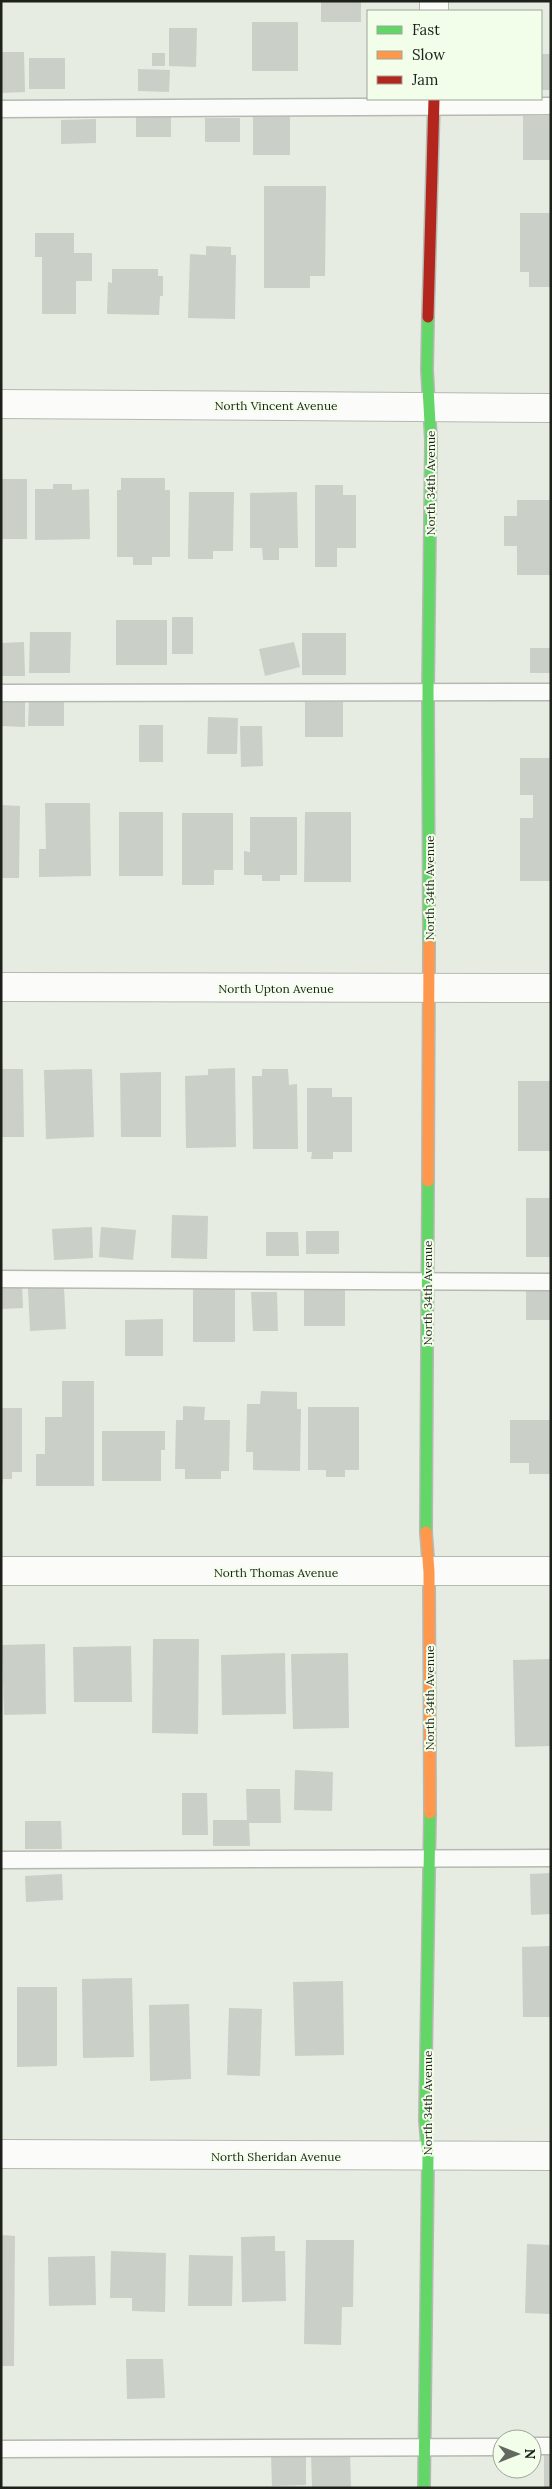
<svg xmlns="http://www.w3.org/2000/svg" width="552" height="2489" font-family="Lora,serif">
  <rect width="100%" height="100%" fill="#e6ece1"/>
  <g fill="#cacfc7">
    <rect x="321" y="1" width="40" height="21"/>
    <rect x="252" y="22" width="46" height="49"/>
    <polygon points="169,28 197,28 196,67 169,66"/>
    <polygon points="1,52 24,52 25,92 1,93"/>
    <rect x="152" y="53" width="13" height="13"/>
    <rect x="542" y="54" width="9" height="36"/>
    <rect x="29" y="58" width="36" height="31"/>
    <polygon points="138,69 170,70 169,92 138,91"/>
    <rect x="523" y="116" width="28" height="44"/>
    <rect x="136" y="117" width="35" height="20"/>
    <rect x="253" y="117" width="37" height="38"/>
    <rect x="205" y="118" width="35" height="24"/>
    <polygon points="96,119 96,143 61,144 61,120"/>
    <polygon points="264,186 326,186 325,276 310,276 310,288 264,288"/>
    <polygon points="520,213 551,213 551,287 529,287 529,272 520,272"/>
    <polygon points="35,233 74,233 74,253 92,253 92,281 76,281 76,314 42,314 42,257 35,257"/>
    <polygon points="206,246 231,247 231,255 236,255 235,319 188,318 190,254 206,255"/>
    <polygon points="112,269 158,269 158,276 163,276 163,296 160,296 159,315 107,314 108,282 112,283"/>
    <polygon points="121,478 165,478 165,490 170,490 170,557 152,557 152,565 133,565 133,557 117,557 117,490 121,490"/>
    <rect x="1" y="479" width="26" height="60"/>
    <polygon points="53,484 72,484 72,490 89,489 90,539 35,540 35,489 53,489"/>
    <polygon points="315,485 343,485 343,495 356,495 356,548 337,548 337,567 315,567"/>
    <polygon points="189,492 234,492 233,551 213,551 213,559 188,559"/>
    <polygon points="297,492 298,548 279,548 279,560 263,560 262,548 250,548 250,493"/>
    <polygon points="517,500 551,500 551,575 517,575 517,546 504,546 504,516 517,516"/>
    <rect x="172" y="617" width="21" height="37"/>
    <rect x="116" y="620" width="51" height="45"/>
    <polygon points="30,632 71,632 70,673 29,673"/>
    <rect x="302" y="633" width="44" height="42"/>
    <polygon points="24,642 25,676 1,676 1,643"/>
    <polygon points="294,642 300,667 265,676 259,649"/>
    <rect x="530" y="648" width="21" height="25"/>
    <polygon points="1,702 25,702 25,727 1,726"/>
    <polygon points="29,702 64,702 64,726 28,726"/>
    <rect x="305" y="702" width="38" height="35"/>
    <polygon points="208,717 238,718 237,754 207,754"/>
    <rect x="139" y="725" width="24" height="37"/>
    <polygon points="240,726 262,726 263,766 241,767"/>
    <polygon points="520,758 551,758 551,881 520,881 520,818 533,818 533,795 520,795"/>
    <polygon points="45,803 90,803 91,876 39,877 39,849 46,849"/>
    <polygon points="1,805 20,806 19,878 1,878"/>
    <rect x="119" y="812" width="44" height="64"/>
    <polygon points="305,812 351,812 351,882 304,882"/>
    <polygon points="182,813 233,813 233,870 214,870 214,885 182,885"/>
    <polygon points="250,817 297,817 297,875 280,875 280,881 262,881 262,875 244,875 244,851 250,852"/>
    <polygon points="235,1068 236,1147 186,1148 185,1076 208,1075 208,1069"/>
    <polygon points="1,1069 23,1069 24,1137 1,1137"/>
    <polygon points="92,1069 94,1137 46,1139 44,1070"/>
    <polygon points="262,1069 288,1069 289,1085 297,1084 298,1149 253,1149 252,1076 262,1076"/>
    <polygon points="161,1072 161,1137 121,1137 120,1073"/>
    <rect x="518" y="1081" width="33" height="70"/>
    <polygon points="307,1088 332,1088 332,1097 352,1097 352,1152 333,1152 333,1159 311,1159 312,1152 307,1152"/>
    <rect x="526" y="1198" width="25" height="59"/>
    <polygon points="172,1215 208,1216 207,1259 171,1258"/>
    <polygon points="92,1227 93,1258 54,1260 52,1229"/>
    <polygon points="101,1227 136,1230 133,1260 99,1257"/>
    <rect x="306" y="1231" width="33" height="23"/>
    <polygon points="266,1232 298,1232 299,1256 266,1256"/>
    <polygon points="22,1284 23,1308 1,1309 1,1285"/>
    <rect x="304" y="1284" width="41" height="42"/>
    <rect x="526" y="1284" width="25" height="36"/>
    <polygon points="64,1287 66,1329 30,1331 28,1288"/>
    <rect x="193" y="1289" width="42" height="53"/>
    <polygon points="251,1292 277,1292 278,1331 253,1331"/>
    <polygon points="163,1319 163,1356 125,1356 125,1320"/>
    <polygon points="62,1381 94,1381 94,1486 36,1486 36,1454 45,1454 45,1417 62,1417"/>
    <polygon points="261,1391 297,1392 297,1409 301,1409 300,1471 253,1470 253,1452 246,1452 247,1404 260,1404"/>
    <polygon points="183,1406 205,1407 204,1420 230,1420 229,1471 221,1471 221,1479 185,1479 185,1469 175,1469 176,1420 183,1420"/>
    <polygon points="308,1407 359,1407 359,1470 345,1470 345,1477 326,1477 326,1470 308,1470"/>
    <polygon points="1,1408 22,1408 22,1472 12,1472 12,1479 3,1479 3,1483 1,1483"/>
    <polygon points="510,1420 551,1420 551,1474 529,1474 529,1463 510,1463"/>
    <polygon points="102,1431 165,1431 165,1450 161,1450 161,1481 102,1481"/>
    <polygon points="153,1639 199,1639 198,1734 152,1733"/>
    <polygon points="45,1644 46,1714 4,1715 2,1645"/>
    <polygon points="131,1646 132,1702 74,1702 73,1647"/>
    <polygon points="285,1653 286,1714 222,1715 221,1655"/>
    <polygon points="348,1653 349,1728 293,1729 291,1654"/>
    <polygon points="551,1659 551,1746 515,1747 513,1660"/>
    <polygon points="295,1770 333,1772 332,1811 294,1810"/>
    <polygon points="246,1789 280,1789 281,1823 249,1823 250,1846 213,1846 213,1820 247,1820"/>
    <polygon points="182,1793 207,1793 208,1835 182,1835"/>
    <polygon points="25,1821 61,1821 62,1849 25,1849"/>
    <polygon points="551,1873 551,1914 531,1915 530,1874"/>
    <polygon points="62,1874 63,1900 26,1902 25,1876"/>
    <polygon points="551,1946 551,2017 523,2017 522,1947"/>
    <polygon points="132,1978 134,2057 83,2058 82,1979"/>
    <polygon points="343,1981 344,2055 295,2056 293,1982"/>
    <polygon points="17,1987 57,1987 57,2066 17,2067"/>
    <polygon points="189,2004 191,2079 150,2081 149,2005"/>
    <polygon points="229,2008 262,2009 260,2076 227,2075"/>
    <polygon points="1,2235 15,2236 14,2366 1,2366"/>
    <polygon points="275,2236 275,2251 285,2251 286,2301 242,2302 241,2237"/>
    <polygon points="306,2240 354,2240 353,2307 342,2307 341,2345 304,2344"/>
    <polygon points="527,2244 551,2245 551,2314 525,2313"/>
    <polygon points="111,2251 166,2253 165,2312 132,2311 132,2298 110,2298"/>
    <polygon points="189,2255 233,2256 232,2306 188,2306"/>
    <polygon points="95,2256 96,2305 49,2306 48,2257"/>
    <polygon points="126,2359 163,2359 165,2398 127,2399"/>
    <polygon points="350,2453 351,2488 312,2488 311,2454"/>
    <polygon points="306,2454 306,2485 272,2486 271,2455"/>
    <rect x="544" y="2454" width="7" height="34"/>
  </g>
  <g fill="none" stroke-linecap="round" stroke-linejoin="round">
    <g stroke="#b4b9b1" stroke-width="19">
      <g id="lane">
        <polyline points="1,109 551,106"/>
        <polyline points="1,693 551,692"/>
        <polyline points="1,1279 551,1282"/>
        <polyline points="1,1860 551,1858"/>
        <polyline points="532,2446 551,2446"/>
        <polyline points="1,2449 502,2447"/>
      </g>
    </g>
    <g stroke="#b4b9b1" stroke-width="30">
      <g id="street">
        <polyline points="434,11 434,1"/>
        <polyline points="1,404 551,408"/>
        <polyline points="1,987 551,988"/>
        <polyline points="1,1571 551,1571"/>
        <polyline points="1,2154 551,2156"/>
      </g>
    </g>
    <g stroke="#b4b9b1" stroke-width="14">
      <g id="fast">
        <polyline points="428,317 427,370 431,441 428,692 429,945"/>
        <polyline points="426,1532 428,1181"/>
        <polyline points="424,2488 428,2157 425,2120 430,1813"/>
      </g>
    </g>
    <g stroke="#b4b9b1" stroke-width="14">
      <g id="slow">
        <polyline points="428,1181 429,945"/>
        <polyline points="426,1532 429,1572 430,1813"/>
      </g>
    </g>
    <g stroke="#b4b9b1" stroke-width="14">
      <polyline id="jam" points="428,317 434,99"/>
    </g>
    <use href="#lane" stroke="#fbfcfa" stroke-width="16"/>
    <use href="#street" stroke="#fbfcfa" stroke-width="28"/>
    <use href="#fast" stroke="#63d668" stroke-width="11"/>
    <use href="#slow" stroke="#ff974d" stroke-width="11"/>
    <use href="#jam" stroke="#b3261e" stroke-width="11"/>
  </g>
  <g text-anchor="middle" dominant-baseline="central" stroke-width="4" stroke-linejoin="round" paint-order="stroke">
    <g font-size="12" fill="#1d211a" stroke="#f2feea">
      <text x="276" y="405">North Vincent Avenue</text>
      <text transform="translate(430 483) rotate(-90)">North 34th Avenue</text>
      <text transform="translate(429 888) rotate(-90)">North 34th Avenue</text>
      <text x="276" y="988">North Upton Avenue</text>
      <text transform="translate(427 1293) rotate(-90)">North 34th Avenue</text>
      <text x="276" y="1572">North Thomas Avenue</text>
      <text transform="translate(429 1698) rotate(-90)">North 34th Avenue</text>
      <text transform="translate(427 2103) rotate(-90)">North 34th Avenue</text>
      <text x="276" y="2156">North Sheridan Avenue</text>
    </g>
  </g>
  <rect width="552" height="2489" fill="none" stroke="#1d211a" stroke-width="5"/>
  <rect x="367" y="10" width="175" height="90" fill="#f2feea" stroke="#9da697"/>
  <rect x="377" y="26" width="25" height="8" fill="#63d668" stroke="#9da697"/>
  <text x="412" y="35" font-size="15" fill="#1d211a">Fast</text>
  <rect x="377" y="51" width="25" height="8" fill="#ff974d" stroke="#9da697"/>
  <text x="412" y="60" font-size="15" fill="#1d211a">Slow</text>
  <rect x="377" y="76" width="25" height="8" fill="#b3261e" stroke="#9da697"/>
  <text x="412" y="85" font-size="15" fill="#1d211a">Jam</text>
  <g transform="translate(517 2454) rotate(90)"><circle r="24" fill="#f2feea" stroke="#9da697"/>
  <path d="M0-4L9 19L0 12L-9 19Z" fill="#636860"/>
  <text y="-8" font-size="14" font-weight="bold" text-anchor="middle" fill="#1d211a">N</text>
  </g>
</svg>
